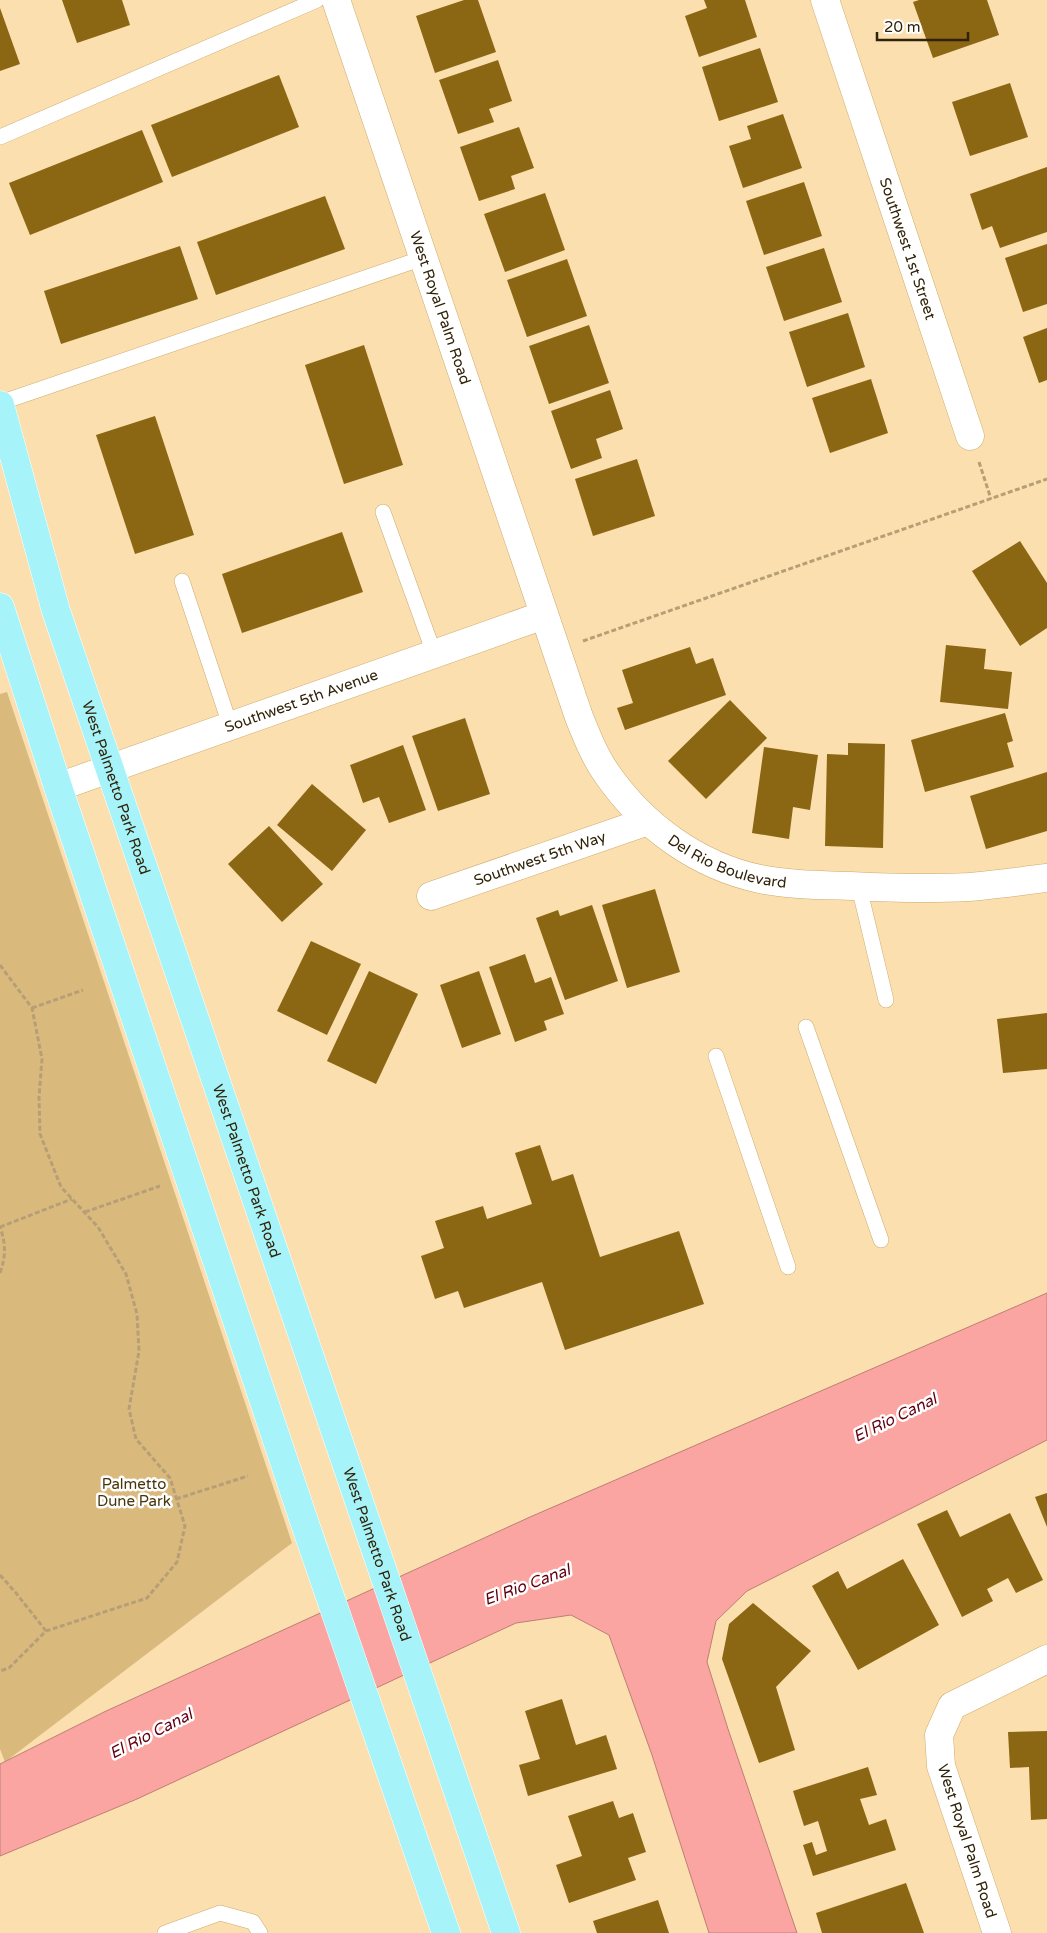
<svg xmlns="http://www.w3.org/2000/svg" width="1047" height="1933" font-family="'Varela Round',sans-serif">
  <rect width="100%" height="100%" fill="#fbdfae"/>
  <polygon fill="#dab97d" points="7,692 292,1543 5,1762 0,1749 0,694"/>
  <polygon fill="#fba5a2" stroke="#be7e74" points="1047,1293 1047,1440 747,1591 716,1621 707,1662 728,1729 797,1933 709,1933 652,1755 609,1635 571,1615 516,1623 137,1799 0,1856 0,1764 104,1712 530,1517"/>
  <g fill="#8b6613">
    <polygon points="62,0 122,0 130,25 77,43"/>
    <polygon points="464,0 478,0 496,52 435,73 416,16"/>
    <polygon points="704,0 745,0 757,37 699,57 685,16 707,8"/>
    <polygon points="919,0 987,0 999,35 933,58 913,2"/>
    <polygon points="0,8 20,64 0,71"/>
    <polygon points="760,48 778,102 719,121 702,67"/>
    <polygon points="498,60 512,101 489,109 494,122 458,134 439,80"/>
    <polygon points="279,75 299,127 172,177 151,125"/>
    <polygon points="1010,83 1028,137 970,156 952,102"/>
    <polygon points="783,114 802,168 743,188 729,146 751,139 747,126"/>
    <polygon points="519,127 534,168 511,176 515,189 479,201 460,147"/>
    <polygon points="142,130 163,182 30,235 9,183"/>
    <polygon points="1047,167 1047,232 1000,248 992,226 982,230 970,194"/>
    <polygon points="804,182 822,236 764,255 746,201"/>
    <polygon points="545,193 565,250 505,272 484,214"/>
    <polygon points="325,196 345,249 216,295 197,242"/>
    <polygon points="1047,244 1047,304 1023,312 1005,258"/>
    <polygon points="180,246 198,299 61,344 44,291"/>
    <polygon points="824,248 842,302 784,321 766,267"/>
    <polygon points="567,259 587,316 527,337 507,280"/>
    <polygon points="848,313 865,367 807,387 789,332"/>
    <polygon points="589,325 609,383 549,404 529,346"/>
    <polygon points="1047,328 1047,380 1039,383 1023,337"/>
    <polygon points="364,345 403,465 344,484 305,365"/>
    <polygon points="871,379 888,433 830,453 812,398"/>
    <polygon points="610,390 623,429 596,439 602,458 571,469 551,411"/>
    <polygon points="155,416 194,535 135,554 96,435"/>
    <polygon points="637,459 655,516 593,536 575,479"/>
    <polygon points="342,532 363,592 242,633 222,574"/>
    <polygon points="1020,541 1047,583 1047,628 1020,646 972,571"/>
    <polygon points="946,645 986,649 984,669 1012,672 1008,709 940,702"/>
    <polygon points="690,647 696,664 713,658 726,695 625,730 617,708 633,703 622,670"/>
    <polygon points="730,700 767,738 706,799 668,761"/>
    <polygon points="1005,713 1013,741 1007,743 1014,767 925,792 911,740"/>
    <polygon points="465,718 490,794 438,811 412,736"/>
    <polygon points="848,743 885,744 883,848 825,846 827,754 848,755"/>
    <polygon points="403,745 426,810 389,823 379,797 363,803 350,765"/>
    <polygon points="764,747 818,755 810,810 793,807 789,839 752,833"/>
    <polygon points="1047,772 1047,831 986,849 970,796"/>
    <polygon points="312,784 366,830 332,871 277,825"/>
    <polygon points="269,826 323,884 282,922 228,864"/>
    <polygon points="655,889 680,972 627,988 602,905"/>
    <polygon points="592,905 618,981 565,1000 536,918 558,910 560,916"/>
    <polygon points="311,941 361,964 327,1035 277,1011"/>
    <polygon points="525,954 535,983 551,977 564,1014 544,1021 547,1030 515,1042 489,967"/>
    <polygon points="369,971 418,994 376,1084 327,1061"/>
    <polygon points="479,971 501,1034 462,1048 440,985"/>
    <polygon points="1047,1013 1047,1069 1003,1073 997,1019"/>
    <polygon points="540,1145 552,1181 573,1174 600,1257 679,1231 704,1304 565,1350 542,1282 464,1308 458,1291 435,1299 421,1256 444,1248 435,1221 483,1206 487,1219 532,1204 515,1153"/>
    <polygon points="1047,1493 1047,1527 1035,1497"/>
    <polygon points="947,1510 960,1537 1010,1513 1043,1580 1016,1593 1008,1578 987,1589 993,1601 962,1617 917,1524"/>
    <polygon points="903,1559 939,1625 858,1670 812,1586 838,1571 847,1589"/>
    <polygon points="753,1603 811,1651 776,1687 795,1750 759,1763 722,1659 729,1624"/>
    <polygon points="562,1699 576,1745 606,1735 617,1769 528,1796 519,1765 540,1759 525,1711"/>
    <polygon points="1047,1731 1047,1819 1031,1820 1029,1767 1010,1768 1008,1732"/>
    <polygon points="868,1767 877,1795 860,1799 869,1825 886,1819 896,1850 813,1876 803,1845 812,1842 816,1855 827,1851 818,1821 804,1826 793,1791"/>
    <polygon points="613,1801 619,1818 633,1813 646,1852 628,1858 636,1880 569,1903 556,1865 582,1856 568,1816"/>
    <polygon points="906,1883 924,1933 822,1933 816,1913"/>
    <polygon points="658,1900 669,1933 597,1933 593,1921"/>
  </g>
  <g fill="none" stroke-linecap="round" stroke-linejoin="round">
    <g stroke="#cdab6f" stroke-width="16">
      <g id="service">
        <polyline points="0,137 317,0"/>
        <polyline points="0,403 423,258"/>
        <polyline points="383,512 434,653"/>
        <polyline points="182,581 230,725"/>
        <polyline points="859,887 886,1000"/>
        <polyline points="806,1027 881,1240"/>
        <polyline points="716,1056 788,1267"/>
        <polyline points="165,1933 220,1913 253,1922 260,1933"/>
      </g>
    </g>
    <g stroke="#cdab6f" stroke-width="29">
      <g id="minor">
        <path id="s1" d="M 336,0 L 579,717 C 587,737 595,757 607,774 C 643,826 698,866 760,879 C 790,885 820,885 851,886 C 890,888 929,889 968,887 C 994,885 1021,881 1047,878"/>
        <path id="s2" d="M 825,0 L 970,436"/>
        <path id="s3" d="M 58,787 L 544,615"/>
        <path id="s4" d="M 431,896 L 648,821"/>
        <polyline points="997,1933 941,1766 939,1735 952,1706 1047,1659"/>
      </g>
    </g>
    <g stroke="#fff" stroke-width="29">
      <g id="primary">
        <path id="s5" d="M 0,405 L 56,611 L 506,1933"/>
        <polyline points="0,607 58,787 305,1524 446,1933"/>
      </g>
    </g>
    <g stroke="#b69f76" stroke-width="3" stroke-dasharray="5 2.5" stroke-linecap="butt">
      <polyline points="979,462 991,499"/>
      <polyline points="583,641 1047,479"/>
      <polyline points="0,965 32,1008 42,1059 39,1097 40,1134 61,1187 98,1227 126,1274 137,1314 139,1351 129,1409 136,1439 170,1478 185,1526 177,1562 147,1598 46,1631 9,1668 0,1671"/>
      <polyline points="32,1008 83,990"/>
      <polyline points="85,1212 160,1186"/>
      <polyline points="0,1227 72,1199"/>
      <path d="M 0,1273 C 6,1256 6,1244 0,1227"/>
      <polyline points="176,1499 248,1476"/>
      <polyline points="0,1575 16,1593 46,1631"/>
    </g>
    <use href="#service" stroke="#fff" stroke-width="15"/>
    <use href="#minor" stroke="#fff" stroke-width="28"/>
    <use href="#primary" stroke="#a6f4fa" stroke-width="28"/>
  </g>
  <g text-anchor="middle" dominant-baseline="central" stroke-width="5" stroke-linejoin="round" paint-order="stroke">
    <g font-size="15" fill="#302309" stroke="#fff">
      <text stroke="none"><textPath href="#s2" startOffset="262">Southwest 1st Street</textPath></text>
      <text stroke="none"><textPath href="#s1" startOffset="325">West Royal Palm Road</textPath></text>
      <text stroke="none"><textPath href="#s3" startOffset="258">Southwest 5th Avenue</textPath></text>
      <text stroke="none"><textPath href="#s5" startOffset="400">West Palmetto Park Road</textPath></text>
      <text stroke="none"><textPath href="#s4" startOffset="115">Southwest 5th Way</textPath></text>
      <text stroke="none"><textPath href="#s1" startOffset="974">Del Rio Boulevard</textPath></text>
      <text stroke="none"><textPath href="#s5" startOffset="805">West Palmetto Park Road</textPath></text>
      <text stroke="none"><textPath href="#s5" startOffset="1210">West Palmetto Park Road</textPath></text>
      <text transform="translate(967 1841) rotate(72)">West Royal Palm Road</text>
    </g>
    <g font-size="15" fill="#483409" stroke="#fff">
      <text x="134" y="1484">Palmetto<tspan x="134" dy="17">Dune Park</tspan></text>
    </g>
    <g font-size="16" font-style="italic" fill="#620010" stroke="#fff">
      <text transform="translate(895 1418) rotate(-26)">El Rio Canal</text>
      <text transform="translate(527 1585) rotate(-20)">El Rio Canal</text>
      <text transform="translate(151 1734) rotate(-27)">El Rio Canal</text>
    </g>
  </g>
  <path d="M877 32v8h91v-8" fill="none" stroke="#302309" stroke-width="2.5"/>
  <text x="884" y="32" font-size="15" fill="#302309" stroke="#ffffff" stroke-width="4" paint-order="stroke">20 m</text>
</svg>
